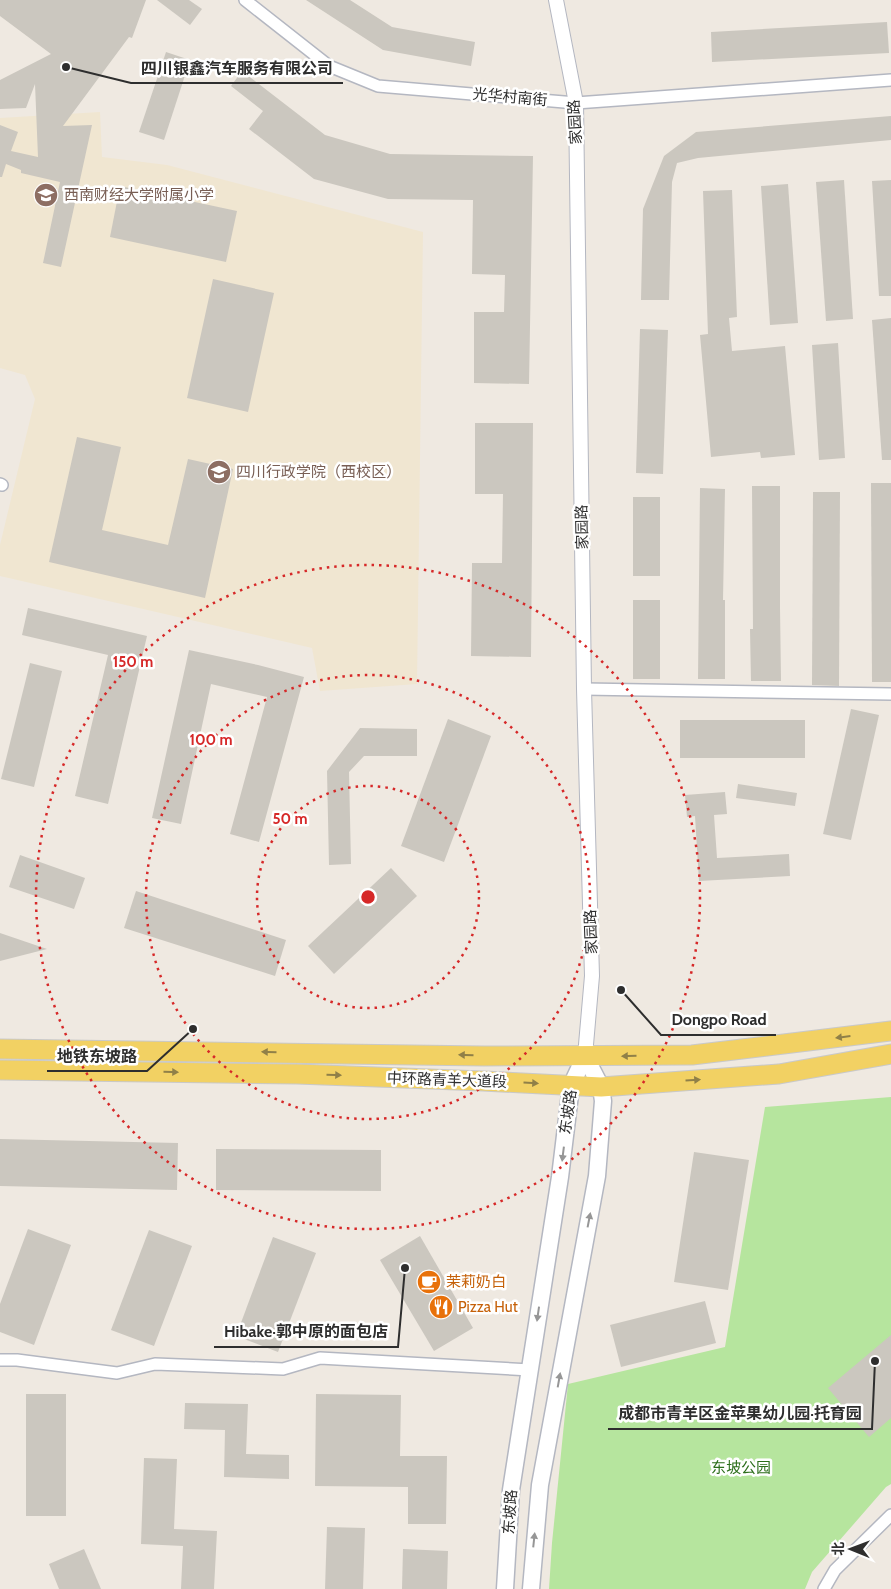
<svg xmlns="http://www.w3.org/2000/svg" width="891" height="1589" font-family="Cabin,'Noto Sans SC',sans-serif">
  <rect width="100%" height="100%" fill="#efe9e1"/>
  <polygon fill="#f0e6d1" points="100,112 102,157 167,165 423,232 417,684 320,691 312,648 0,576 0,545 35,399 25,375 0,368 0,118"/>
  <polygon fill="#b6e59e" points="891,1097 891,1484 886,1487 812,1572 805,1589 549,1589 552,1543 568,1384 725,1347 765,1107"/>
  <g fill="#cbc7bf">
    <polygon points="0,0 146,0 132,38 129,37 63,126 92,125 61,267 43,263 60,182 21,173 21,170 6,164 2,177 0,177 0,125 18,132 11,151 38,157 35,84 26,108 0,109 0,80 51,54 0,16"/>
    <polygon points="157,0 189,0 202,9 190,25"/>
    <polygon points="306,0 350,0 392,27 475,42 471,66 383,50"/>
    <polygon points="887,22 889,53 712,62 711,32"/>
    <polygon points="166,52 190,60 164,140 139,132"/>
    <polygon points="242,71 325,135 390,154 533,156 529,384 474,383 474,312 504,312 505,275 472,274 473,200 388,199 314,179 249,129 263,111 231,86"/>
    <polygon points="891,116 891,140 698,158 677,163 672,182 669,300 641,300 643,209 664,156 696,132"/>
    <polygon points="844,180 853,319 826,321 816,182"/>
    <polygon points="891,180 891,296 879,296 872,181"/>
    <polygon points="788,184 798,323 770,325 761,186"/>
    <polygon points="120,186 237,211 226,262 110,237"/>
    <polygon points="732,190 737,317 729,318 732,351 785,346 795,455 761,458 760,452 711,457 700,335 708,334 703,191"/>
    <polygon points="213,279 274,293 248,412 187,398"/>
    <polygon points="891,318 891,460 882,460 872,320"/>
    <polygon points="640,329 668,330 663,474 636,473"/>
    <polygon points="838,343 845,458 819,460 812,345"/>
    <polygon points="475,423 533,423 531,657 471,656 472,563 502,563 503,494 475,494"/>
    <polygon points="77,437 121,447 102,530 168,545 188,459 233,469 205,598 49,562"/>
    <polygon points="871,483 891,483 891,682 872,682"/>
    <polygon points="752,486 780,486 780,608 781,681 751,681 750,629 753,629"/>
    <polygon points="700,488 725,489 723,600 725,600 725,679 698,679"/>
    <polygon points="813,492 840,492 839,686 812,685"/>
    <rect x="633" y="497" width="27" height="79"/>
    <rect x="633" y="600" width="27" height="79"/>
    <polygon points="28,608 147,636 108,804 75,796 108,655 22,635"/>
    <polygon points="189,650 258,665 304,677 259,842 230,834 267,697 211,684 181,824 152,818"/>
    <polygon points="30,663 62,671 34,787 1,779"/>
    <polygon points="851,709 879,715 851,840 823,834"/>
    <polygon points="448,719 491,736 444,862 401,846"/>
    <rect x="680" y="720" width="125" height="38"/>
    <polygon points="360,728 417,729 417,756 364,756 349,772 351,864 329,865 327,771"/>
    <polygon points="738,784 797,793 795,806 736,798"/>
    <polygon points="725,792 727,814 714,815 717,858 789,854 790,876 699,881 695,816 687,817 685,795"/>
    <polygon points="20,855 85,878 74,909 9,887"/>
    <polygon points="391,868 417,896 334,974 308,946"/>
    <polygon points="136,891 286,940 275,976 124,928"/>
    <polygon points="0,933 47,949 0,961"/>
    <polygon points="0,1139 178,1143 177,1190 0,1186"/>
    <polygon points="216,1149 381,1150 381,1191 216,1190"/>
    <polygon points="694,1152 749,1160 728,1290 674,1282"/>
    <polygon points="28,1229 71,1245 34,1345 0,1332 0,1304"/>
    <polygon points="149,1230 192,1246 154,1346 111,1330"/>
    <polygon points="420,1236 473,1328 434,1351 380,1260"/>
    <polygon points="273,1237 316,1253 278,1352 236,1336"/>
    <polygon points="705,1301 716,1343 621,1367 610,1325"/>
    <polygon points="891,1335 891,1418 869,1437 828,1388"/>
    <rect x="26" y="1394" width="40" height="122"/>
    <polygon points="316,1394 401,1395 400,1456 447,1456 446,1524 408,1524 408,1487 315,1486"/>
    <polygon points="185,1403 248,1404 246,1454 289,1455 289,1479 224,1477 225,1430 184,1429"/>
    <polygon points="144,1458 177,1459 174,1529 217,1531 214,1589 181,1589 183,1546 141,1544"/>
    <polygon points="327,1527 365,1528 363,1589 325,1589"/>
    <polygon points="84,1549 101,1589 59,1589 49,1564"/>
    <polygon points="403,1549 448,1551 447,1589 402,1589"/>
  </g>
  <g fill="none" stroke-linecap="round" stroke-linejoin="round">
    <g stroke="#b4b7c1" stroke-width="14">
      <g id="minor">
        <polyline points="245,0 329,66 378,86 576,103 891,80"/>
        <polyline points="0,484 2,485"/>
        <polyline points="584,689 891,694"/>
        <polyline points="0,1360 17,1360 117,1373 155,1364 283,1369 320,1358 530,1370"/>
        <polyline points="824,1589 835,1570 891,1515"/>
      </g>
    </g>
    <g stroke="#b4b7c1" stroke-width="16">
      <polyline id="tertiary" points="556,0 576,103 584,689 592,976 585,1056"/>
    </g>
    <g stroke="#b4b7c1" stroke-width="19">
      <g id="secondary">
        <polyline points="505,1589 511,1490 560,1177 571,1086 585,1056"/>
        <polyline points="531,1589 540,1485 597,1176 603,1101 601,1087 585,1056"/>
      </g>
    </g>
    <g stroke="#c9c9c9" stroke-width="21">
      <g id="primary">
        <polyline points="0,1049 484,1056 692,1055 891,1031"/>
        <polyline points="0,1070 297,1074 483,1081 601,1087 779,1074 891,1054"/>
      </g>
    </g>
    <use href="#minor" stroke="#fff" stroke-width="11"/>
    <use href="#tertiary" stroke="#fff" stroke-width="14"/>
    <use href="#secondary" stroke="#fff" stroke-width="16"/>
    <use href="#primary" stroke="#f2d163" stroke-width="19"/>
  </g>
  <defs><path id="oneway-solid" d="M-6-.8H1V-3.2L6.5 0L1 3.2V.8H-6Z" transform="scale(1.25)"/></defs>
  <g fill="#908048">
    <use href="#oneway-solid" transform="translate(843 1037) rotate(173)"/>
    <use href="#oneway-solid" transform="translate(269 1052) rotate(-179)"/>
    <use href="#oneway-solid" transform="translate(466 1055) rotate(-179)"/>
    <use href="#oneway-solid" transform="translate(629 1056) rotate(179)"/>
    <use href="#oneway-solid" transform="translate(171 1072) rotate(1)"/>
    <use href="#oneway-solid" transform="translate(334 1075) rotate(2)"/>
    <use href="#oneway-solid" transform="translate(693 1080) rotate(-4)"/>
    <use href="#oneway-solid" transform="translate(531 1083) rotate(3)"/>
  </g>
  <g fill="#969696">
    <use href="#oneway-solid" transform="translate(563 1154) rotate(97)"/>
    <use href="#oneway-solid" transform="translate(589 1220) rotate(-79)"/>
    <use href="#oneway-solid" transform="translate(538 1314) rotate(98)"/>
    <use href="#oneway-solid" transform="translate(559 1380) rotate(-80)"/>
    <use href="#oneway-solid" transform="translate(534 1540) rotate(-84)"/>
  </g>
  <g fill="none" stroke="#d62828" stroke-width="2.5" stroke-dasharray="2.5 5">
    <circle cx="368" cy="897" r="111"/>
    <circle cx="368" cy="897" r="222"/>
    <circle cx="368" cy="897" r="332"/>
  </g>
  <defs>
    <g id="school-disc" transform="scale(1.25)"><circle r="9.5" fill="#8d6e63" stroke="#fff"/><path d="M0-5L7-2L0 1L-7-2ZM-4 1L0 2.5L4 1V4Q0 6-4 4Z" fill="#fff"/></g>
    <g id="university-disc" transform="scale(1.25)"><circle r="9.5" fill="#8d6e63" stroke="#fff"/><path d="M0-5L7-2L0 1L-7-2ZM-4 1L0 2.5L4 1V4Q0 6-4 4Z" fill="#fff"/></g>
    <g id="cafe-disc" transform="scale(1.25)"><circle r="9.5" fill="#e8710a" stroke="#fff"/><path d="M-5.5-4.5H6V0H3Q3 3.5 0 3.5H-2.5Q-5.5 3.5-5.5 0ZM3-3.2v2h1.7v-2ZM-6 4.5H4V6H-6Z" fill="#fff"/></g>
    <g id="restaurant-disc" transform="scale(1.25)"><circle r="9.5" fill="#e8710a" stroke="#fff"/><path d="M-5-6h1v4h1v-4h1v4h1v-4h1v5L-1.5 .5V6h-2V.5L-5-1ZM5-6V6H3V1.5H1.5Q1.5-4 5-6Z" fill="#fff"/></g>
  </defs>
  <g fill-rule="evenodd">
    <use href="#school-disc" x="46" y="195"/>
    <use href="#university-disc" x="219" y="472"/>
    <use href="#cafe-disc" x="429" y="1282"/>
    <use href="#restaurant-disc" x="441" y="1307"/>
  </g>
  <g text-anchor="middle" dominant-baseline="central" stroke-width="5" stroke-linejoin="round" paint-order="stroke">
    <g font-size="15" fill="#2e2e2e" stroke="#fff">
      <text transform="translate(510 97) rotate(5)">光华村南街</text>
      <text transform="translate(575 122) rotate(-93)">家园路</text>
      <text transform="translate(582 527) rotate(-91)">家园路</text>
      <text transform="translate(591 932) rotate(-92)">家园路</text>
      <text transform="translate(447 1080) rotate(2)">中环路青羊大道段</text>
      <text transform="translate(568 1112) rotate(-82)">东坡路</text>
      <text transform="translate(510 1512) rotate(-86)">东坡路</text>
    </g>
    <g font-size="15" fill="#785e54" stroke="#fff" text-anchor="start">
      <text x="64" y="195">西南财经大学附属小学</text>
      <text x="236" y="472">四川行政学院（西校区）</text>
    </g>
    <g font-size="15" fill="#c56008" stroke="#fff" text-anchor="start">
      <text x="446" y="1282">茉莉奶白</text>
      <text x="458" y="1307">Pizza Hut</text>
    </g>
    <g font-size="15" fill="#2c6e1b" stroke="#fff">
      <text x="741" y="1468">东坡公园</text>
    </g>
  </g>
  <circle cx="368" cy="897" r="8" fill="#d62828" stroke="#fff" stroke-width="2.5"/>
  <g font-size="15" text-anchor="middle" font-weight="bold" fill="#d62828" stroke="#fff" stroke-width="5" stroke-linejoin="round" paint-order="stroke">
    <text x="133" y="667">150 m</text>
    <text x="211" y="745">100 m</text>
    <text x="290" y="824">50 m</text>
  </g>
  <path fill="none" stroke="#2e2e2e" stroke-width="2" d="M66 67L131 83H343M621 990L661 1035H776M193 1029L147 1071H47M405 1268L398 1347H214M875 1361L872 1429H608"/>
  <g fill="#2e2e2e" stroke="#fff" stroke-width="2">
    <circle cx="66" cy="67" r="5"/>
    <circle cx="621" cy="990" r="5"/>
    <circle cx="193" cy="1029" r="5"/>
    <circle cx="405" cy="1268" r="5"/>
    <circle cx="875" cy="1361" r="5"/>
  </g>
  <g font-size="16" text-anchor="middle" font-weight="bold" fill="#2e2e2e" stroke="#fff" stroke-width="5" stroke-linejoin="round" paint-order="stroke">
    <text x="237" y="74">四川银鑫汽车服务有限公司</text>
    <text x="719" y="1025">Dongpo Road</text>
    <text x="97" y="1062">地铁东坡路</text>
    <text x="306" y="1337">Hibake·郭中原的面包店</text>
    <text x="740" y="1419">成都市青羊区金苹果幼儿园·托育园</text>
  </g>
  <g transform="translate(851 1549) rotate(271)" stroke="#ffffff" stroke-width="4" paint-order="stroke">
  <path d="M0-4L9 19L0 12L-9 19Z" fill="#2e2e2e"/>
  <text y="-8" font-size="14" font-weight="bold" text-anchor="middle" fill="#2e2e2e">北</text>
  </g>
</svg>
